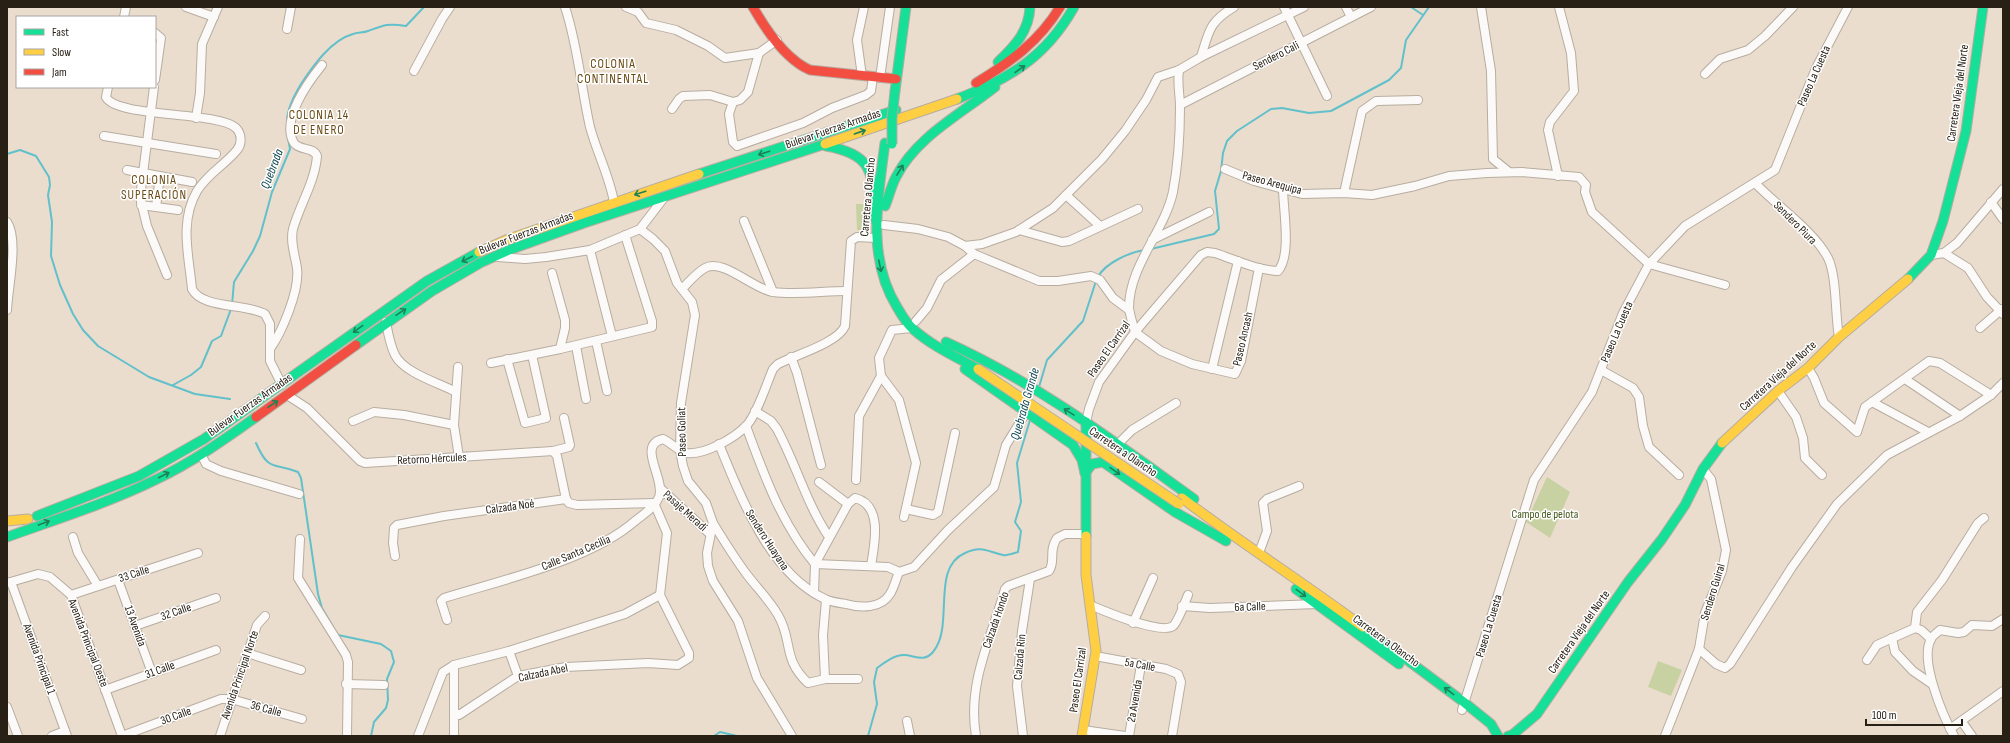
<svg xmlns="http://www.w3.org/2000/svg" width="2010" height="743" font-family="'Sofia Sans Condensed',sans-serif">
  <rect width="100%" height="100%" fill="#eaddce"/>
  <g fill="#c8d1a1">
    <polygon points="856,204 870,204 871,230 857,230"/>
    <polygon points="1547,477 1570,492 1550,538 1526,522"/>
    <polygon points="1658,661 1682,670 1671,696 1648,687"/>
  </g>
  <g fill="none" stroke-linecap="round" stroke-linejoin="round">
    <g stroke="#62c0ca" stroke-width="2">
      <polyline points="1411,7 1423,15"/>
      <path d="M 287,121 C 287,109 295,94 301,84 C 313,66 331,40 353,34 C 358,32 363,33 368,31 C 384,25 388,23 406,26 L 424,7"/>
      <polyline points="7,154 20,150 36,156 49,177 50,185 48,195 52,222 51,256 60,285 73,314 83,330 98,346 149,377 195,394 230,399"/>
      <polyline points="1151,249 1214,234 1219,229 1215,191 1221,171 1223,153 1227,141 1237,131 1271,109 1282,108 1309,113 1331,111 1389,80 1401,68 1406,40 1429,7"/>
      <path d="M 1098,277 C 1105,263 1130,252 1145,250"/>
      <polyline points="232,305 234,282 253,251 260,236 272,192 290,149 288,138"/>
      <polyline points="173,385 191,375 201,367 212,341 221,336 231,309"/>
      <polyline points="1039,387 1047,360 1083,321 1096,281"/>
      <path d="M 256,443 C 269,473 274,462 298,472 L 301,478 L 318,594 L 322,608 L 333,627"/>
      <polyline points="338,635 381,644 391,651 394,662 387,679 388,700 386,708 374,722 371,736"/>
      <polyline points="714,736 720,732 737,736"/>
      <path d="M 868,736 L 877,704 L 874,682 L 877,668 C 885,662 894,655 904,655 C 914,655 924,663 933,652 C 955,626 930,568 965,553 C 982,545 988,552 1003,555 C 1007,556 1014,553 1018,552 L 1021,531 L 1015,522 L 1021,502 L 1017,463 L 1030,420"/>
    </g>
    <g stroke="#b7ada1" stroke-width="10">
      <g id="street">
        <polyline points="186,7 214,17"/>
        <path d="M 565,7 C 578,46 581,87 590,127 C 597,153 609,175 614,202"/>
        <polyline points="626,7 638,12 646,23 676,30 708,46 725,58 759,53 777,40"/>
        <polyline points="1284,7 1327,96"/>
        <polyline points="1346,7 1351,17"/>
        <polyline points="1481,7 1491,71 1493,159 1509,172"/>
        <polyline points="124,17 126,7"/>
        <polyline points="287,29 291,7"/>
        <polyline points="155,33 161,38 155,80"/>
        <path d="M 1201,57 C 1209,31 1209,22 1234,7"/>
        <polyline points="414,71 442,19 450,7"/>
        <polyline points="1705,74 1720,59 1748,50 1765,36 1793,7"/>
        <polyline points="862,76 857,40 864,7"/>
        <polyline points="880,78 890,7"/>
        <path d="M 108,87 L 106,97 C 116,118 218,111 236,128 C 242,134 242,144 237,150 C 225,165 208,173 197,191 C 179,222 189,256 192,289 C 202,309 245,303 265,314 L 270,324 L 270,361 L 282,385"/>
        <polyline points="154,87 140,197 147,226 167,275"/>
        <polyline points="733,102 729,114 733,142 737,146 803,123 832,108 866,95 871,91 873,77"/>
        <polyline points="1180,105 1371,7"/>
        <polyline points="672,109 679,99 683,96 710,95 733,102 740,100 748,92 759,53"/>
        <polyline points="196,118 200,93 202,44 218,7"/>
        <polyline points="104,136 216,154"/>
        <polyline points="1225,169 1254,181 1302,194 1344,193 1372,195 1415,186 1449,176 1487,173 1522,172 1579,177 1586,185 1585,192 1592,212 1649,264 1725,285"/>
        <polyline points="127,170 192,182"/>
        <polyline points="1558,176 1548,130 1550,122 1574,91 1571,53 1559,7"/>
        <path d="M 1755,183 C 1777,206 1814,231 1828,258 C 1837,276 1835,316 1839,337"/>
        <polyline points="1344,193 1362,111 1376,101 1418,100"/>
        <polyline points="1066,195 1100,226"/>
        <polyline points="1991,202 2003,219"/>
        <polyline points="141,205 178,210"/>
        <polyline points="156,207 160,176"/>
        <polyline points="744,221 773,292"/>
        <path d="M 7,222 C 19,240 8,287 7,310"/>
        <polyline points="884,225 918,229 948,237 965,246 982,244 1016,232 1053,208 1102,159 1125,131 1146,100 1158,77 1179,70 1201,57 1304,7"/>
        <polyline points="640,229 653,239 665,251 677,283 692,302 695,315 681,403 680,450 683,466 688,481 706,503 713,523 707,553 708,566 713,581 738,621 757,678 792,736"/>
        <polyline points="1019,230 1062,242 1069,241 1138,209"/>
        <polyline points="1152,240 1209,212"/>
        <polyline points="965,246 974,254 1039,281 1058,281 1091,276 1100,280 1113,298 1129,310"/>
        <polyline points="590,250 612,336"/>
        <polyline points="1944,253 1968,268 1987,297 2003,314"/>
        <polyline points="1931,255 1944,253 1957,243 2003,189"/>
        <polyline points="498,257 525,259 546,257 590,250 640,229 663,199"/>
        <polyline points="552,273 565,320 565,328 560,349"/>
        <path d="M 682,289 C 689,282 696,273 705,268 C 723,258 753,289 773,292 C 797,295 823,291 847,291"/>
        <polyline points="916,321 927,308 941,280 974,254"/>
        <path d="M 386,322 C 388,333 390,345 395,355 C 404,373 439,383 456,392"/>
        <polyline points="1980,328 2002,309"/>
        <path d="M 1135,332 C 1133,324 1130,316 1129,308 C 1129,266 1164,232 1173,192 C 1178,165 1180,134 1180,107 C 1180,94 1177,84 1179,70"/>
        <polyline points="1135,332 1161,351 1192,364 1235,374 1241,361 1259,268"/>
        <polyline points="596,341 607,391"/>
        <polyline points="576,346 586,399"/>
        <path d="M 270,349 C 282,332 300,290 297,268 C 295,255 290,242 293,229 C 300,204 315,182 317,156 C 313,146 299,151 294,143 C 280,120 309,81 322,65"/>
        <polyline points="791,357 797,373 821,465"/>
        <polyline points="507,359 525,423 546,418 532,355"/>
        <polyline points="491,363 560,349 652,327 652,321 625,235"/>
        <polyline points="458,367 454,425 459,457"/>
        <polyline points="1808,368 1814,378 1824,403 1857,432 1865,407 1929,361 1940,363 1991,395"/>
        <polyline points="1212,369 1238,261"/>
        <polyline points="1601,370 1633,388 1639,397 1643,426 1649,447 1679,475"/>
        <polyline points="1905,379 1960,416"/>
        <polyline points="1778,391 1796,417 1803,438 1805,458 1822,475"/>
        <polyline points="287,395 307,408 360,461 365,463 553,451 557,456 566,499"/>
        <polyline points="1872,402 1928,432"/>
        <path d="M 755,411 L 771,421 L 777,429 C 796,464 807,505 829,537"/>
        <polyline points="353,421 374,412 404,415 454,425"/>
        <path d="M 1086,422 L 1089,409 L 1099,382 L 1135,332 L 1201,255 L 1207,252 L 1215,253 C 1236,260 1256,270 1278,271 C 1292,255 1283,209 1283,188"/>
        <path d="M 746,426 C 764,475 781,523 815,564 L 888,567 L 899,572 L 914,567 L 948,530 L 994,487 L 1006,445 L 1027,411"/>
        <path d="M 719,444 C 740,496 770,574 825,599 C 831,602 839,603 846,604 C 860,608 881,609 890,594 C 894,588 896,579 899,572"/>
        <polyline points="1117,445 1132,430 1176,403"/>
        <polyline points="553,451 569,447 570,445 564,418"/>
        <polyline points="201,454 206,464 221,471 299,494"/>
        <polyline points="856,480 859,416 881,376"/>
        <polyline points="819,482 848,504"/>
        <polyline points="660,488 710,534"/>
        <polyline points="906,509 933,515 938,512 955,433"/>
        <polyline points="904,517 916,463 899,400 881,376 879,358 892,330 912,328"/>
        <path d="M 713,523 C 724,541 735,559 748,576 C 758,589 770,601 778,615 C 793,640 782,659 808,683 L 825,679 L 858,679"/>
        <polyline points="73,537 78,553 98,586"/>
        <polyline points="300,539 298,578 346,655 348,662 347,736"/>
        <polyline points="1259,553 1267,531 1263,503 1267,499 1299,486"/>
        <polyline points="395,556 393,543 394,528 397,525 444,516 566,499 569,503 577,505 654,503 667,533 660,595 689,653 689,658 678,665 648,663 566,667 518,676 459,715 454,712 454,665"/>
        <polyline points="118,580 152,673"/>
        <polyline points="11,582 67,736"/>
        <polyline points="7,583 38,574 50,577 71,595 122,736"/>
        <path d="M 814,593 L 815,564 L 848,504 L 855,498 C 884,505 874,546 871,566"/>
        <polyline points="71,595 198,553"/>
        <path d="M 1090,605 C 1104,611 1161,635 1173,626 C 1178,622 1185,602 1188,595"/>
        <polyline points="1182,606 1210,608 1317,604"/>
        <path d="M 447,620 L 441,601 L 444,598 C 502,580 591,560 635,521 C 643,515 655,507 659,497 C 666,479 636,445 663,439 C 670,442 678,451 687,453 C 705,455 735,438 747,425 C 758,412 766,385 773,369 L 778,364 C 795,355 838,343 845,326 L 851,241 L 857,237 L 875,238"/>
        <polyline points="1133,623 1153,578"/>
        <polyline points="135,626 216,598"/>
        <polyline points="1915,628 1921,630 1931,639"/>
        <polyline points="1892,638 1895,652 1913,671 1932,684"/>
        <polyline points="1699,649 1716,664 1725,668 1730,664 1792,567 1837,504 1887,455 1960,416 1991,395 2003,383"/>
        <polyline points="509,651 518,676"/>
        <polyline points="247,653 301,670"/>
        <polyline points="1095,656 1166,669 1178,674 1181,682 1172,736"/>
        <polyline points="1867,660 1877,645 1915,628 1917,612 1942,580 1978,523 1984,518"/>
        <polyline points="825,679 823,635 826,600"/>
        <polyline points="346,684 384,685"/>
        <polyline points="105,690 216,650"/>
        <polyline points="7,707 18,736"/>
        <polyline points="1462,710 1534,480 1592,392 1623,313 1649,264 1685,226 1775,170 1816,68 1848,7"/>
        <polyline points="454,712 454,736"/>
        <polyline points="907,721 910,736"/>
        <polyline points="1962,722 1972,736"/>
        <polyline points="1950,729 2003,691"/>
        <polyline points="1083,730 1125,736"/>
        <polyline points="52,736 65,731"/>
        <polyline points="122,736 221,699 231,699 302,719"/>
        <polyline points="220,736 257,625 265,616"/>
        <polyline points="418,736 443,672 454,665 509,651 625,614 660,595"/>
        <path d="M 976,736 C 967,683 991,639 1005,589 L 1008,586 L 1049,571 C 1056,561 1048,551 1057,538 L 1065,534 L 1085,534"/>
        <polyline points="1023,736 1017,686 1022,631 1030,579"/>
        <polyline points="1129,736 1141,665"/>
        <polyline points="1665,736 1699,649 1705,613 1722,571 1726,550 1711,479 1703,469"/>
        <path d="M 1954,736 C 1943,716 1919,660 1931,639 C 1932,636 1937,633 1940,630 L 1958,633 L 1964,632 L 1972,625 L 1992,626 L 2003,619"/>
      </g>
    </g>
    <g stroke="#b7ada1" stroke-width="11">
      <g id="fast">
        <path d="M 998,62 C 1015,46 1029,31 1030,7"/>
        <polyline points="895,91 906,7"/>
        <path d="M 957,99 C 1009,79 1046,57 1074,7"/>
        <path d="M 885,143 C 878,198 866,257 897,307 C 901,314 906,323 913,329 C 932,346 956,357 978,369"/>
        <path d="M 826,146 C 878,155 871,177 876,221"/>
        <polyline points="699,174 896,110"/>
        <path d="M 885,206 C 889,197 891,186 896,177 C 916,137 961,114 995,87"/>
        <polyline points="1908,279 1931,255 1943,221 1966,131 1983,7"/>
        <path d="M 946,342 C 1035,382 1115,442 1194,499"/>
        <polyline points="356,345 432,291 480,263 509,250 584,223 825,144"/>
        <polyline points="965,369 1073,445 1082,460 1085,473"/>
        <polyline points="1086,422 1086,536"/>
        <polyline points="1085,473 1092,464 1103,462 1175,512 1226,541"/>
        <polyline points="37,516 139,476 204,439 427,281 479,252"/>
        <path d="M 7,537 C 57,519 108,503 155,480 C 191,463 224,440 256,417"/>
        <polyline points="1296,589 1399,664"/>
        <polyline points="1363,627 1465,703 1491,724 1498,736"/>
        <polyline points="1508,736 1512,735"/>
        <polyline points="1511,736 1537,714 1628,582 1662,539 1685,505 1703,469 1722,443"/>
      </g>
    </g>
    <g stroke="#b7ada1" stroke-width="11">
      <g id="slow">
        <polyline points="825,144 957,99"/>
        <polyline points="479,252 506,240 699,174"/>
        <polyline points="1722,443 1778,391 1808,368 1839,337 1908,279"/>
        <path d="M 1182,498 C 1241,543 1304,583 1363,627"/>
        <polyline points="7,521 28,519"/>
        <polyline points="1082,736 1096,651 1086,575 1086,536"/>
      </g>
    </g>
    <g stroke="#b7ada1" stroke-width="11">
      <g id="jam">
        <path d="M 753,7 C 766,30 785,59 810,70 L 896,79"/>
        <path d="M 976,83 C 1010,62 1039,42 1060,7"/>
        <polyline points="256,417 356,345"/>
      </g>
    </g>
    <use href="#street" stroke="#fcfaf8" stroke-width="8"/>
    <use href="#fast" stroke="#16e098" stroke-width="9"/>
    <use href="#slow" stroke="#ffcf43" stroke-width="9"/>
    <use href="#jam" stroke="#f24e42" stroke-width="9"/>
    <g stroke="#b7ada1" stroke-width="11" stroke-linecap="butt">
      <polyline id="fast-bridge" points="892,144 892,118 895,91"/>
    </g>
    <g stroke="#b7ada1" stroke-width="11" stroke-linecap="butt">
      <polyline id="slow-bridge" points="978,369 1179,504"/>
    </g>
    <use href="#fast-bridge" stroke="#16e098" stroke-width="9"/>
    <use href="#slow-bridge" stroke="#ffcf43" stroke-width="9"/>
  </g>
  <defs><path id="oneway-shaft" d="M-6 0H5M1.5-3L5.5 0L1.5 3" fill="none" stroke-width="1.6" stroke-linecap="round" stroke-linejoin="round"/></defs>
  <g stroke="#1f8056">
    <use href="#oneway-shaft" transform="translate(1020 69) rotate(-35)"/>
    <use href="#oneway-shaft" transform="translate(860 132) rotate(-19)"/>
    <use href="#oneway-shaft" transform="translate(764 153) rotate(162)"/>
    <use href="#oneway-shaft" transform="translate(900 170) rotate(-58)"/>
    <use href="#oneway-shaft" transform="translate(640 193) rotate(162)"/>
    <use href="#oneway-shaft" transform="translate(467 259) rotate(152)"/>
    <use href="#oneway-shaft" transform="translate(880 266) rotate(78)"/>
    <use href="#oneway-shaft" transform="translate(401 312) rotate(-34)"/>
    <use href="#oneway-shaft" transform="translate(358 329) rotate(144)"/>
    <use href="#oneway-shaft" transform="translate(273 404) rotate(-34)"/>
    <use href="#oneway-shaft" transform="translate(1069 412) rotate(-148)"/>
    <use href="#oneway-shaft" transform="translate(1115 471) rotate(35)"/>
    <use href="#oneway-shaft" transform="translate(164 475) rotate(-27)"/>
    <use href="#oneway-shaft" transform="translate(44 523) rotate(-20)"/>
    <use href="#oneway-shaft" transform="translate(1301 593) rotate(36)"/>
    <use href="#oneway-shaft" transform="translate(1449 691) rotate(-143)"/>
  </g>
  <g text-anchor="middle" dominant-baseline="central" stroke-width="3" stroke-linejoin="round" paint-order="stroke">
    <g font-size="12" fill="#282015" stroke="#fff">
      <text transform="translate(1276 56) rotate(-27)">Sendero Cali</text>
      <text transform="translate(1814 76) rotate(-66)">Paseo La Cuesta</text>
      <text transform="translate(1958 93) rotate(-82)">Carretera Vieja del Norte</text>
      <text transform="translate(833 129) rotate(-19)">Bulevar Fuerzas Armadas</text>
      <text transform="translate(1272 183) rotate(15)">Paseo Arequipa</text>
      <text transform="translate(868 197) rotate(-85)">Carretera a Olancho</text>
      <text transform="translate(1795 223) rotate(45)">Sendero Piura</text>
      <text transform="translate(526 233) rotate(-21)">Bulevar Fuerzas Armadas</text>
      <text transform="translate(1617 332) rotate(-67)">Paseo La Cuesta</text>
      <text transform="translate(1243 339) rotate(-77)">Paseo Ancash</text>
      <text transform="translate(1109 349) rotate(-55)">Paseo El Carrizal</text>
      <text transform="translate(1778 376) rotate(-42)">Carretera Vieja del Norte</text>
      <text transform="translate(250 405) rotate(-35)">Bulevar Fuerzas Armadas</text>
      <text transform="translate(682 432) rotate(-91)">Paseo Goliat</text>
      <text transform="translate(1123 452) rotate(34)">Carretera a Olancho</text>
      <text transform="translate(432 459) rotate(-3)">Retorno Hércules</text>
      <text transform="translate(510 507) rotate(-8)">Calzada Noé</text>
      <text transform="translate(685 511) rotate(42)">Pasaje Meradi</text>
      <text transform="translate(767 540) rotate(57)">Sendero Huayana</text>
      <text transform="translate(576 553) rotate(-23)">Calle Santa Cecilia</text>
      <text transform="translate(134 574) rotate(-18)">33 Calle</text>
      <text transform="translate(1713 592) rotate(-73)">Sendero Guiral</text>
      <text transform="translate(1250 607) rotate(-2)">6a Calle</text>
      <text transform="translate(176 612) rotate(-19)">32 Calle</text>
      <text transform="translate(996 620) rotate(-71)">Calzada Hondo</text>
      <text transform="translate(135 626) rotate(70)">13 Avenida</text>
      <text transform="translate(1489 626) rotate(-73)">Paseo La Cuesta</text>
      <text transform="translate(1579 632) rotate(-55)">Carretera Vieja del Norte</text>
      <text transform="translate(1386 641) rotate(36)">Carretera a Olancho</text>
      <text transform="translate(88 643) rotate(69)">Avenida Principal Oeste</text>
      <text transform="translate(1020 657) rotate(-85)">Calzada Rin</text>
      <text transform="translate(39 659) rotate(70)">Avenida Principal 1</text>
      <text transform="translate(1140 665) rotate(10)">5a Calle</text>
      <text transform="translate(160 670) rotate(-20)">31 Calle</text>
      <text transform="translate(543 673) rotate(-12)">Calzada Abel</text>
      <text transform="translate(240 675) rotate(-71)">Avenida Principal Norte</text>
      <text transform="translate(1078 680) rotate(-82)">Paseo El Carrizal</text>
      <text transform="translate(1135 701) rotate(-80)">2a Avenida</text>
      <text transform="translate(266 709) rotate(15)">36 Calle</text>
      <text transform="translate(176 716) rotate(-20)">30 Calle</text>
    </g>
    <g font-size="12" fill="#45571c" stroke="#fff">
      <text x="1545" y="514">Campo de pelota</text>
    </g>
    <g font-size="13" letter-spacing="1" fill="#6a4a14" stroke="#fff">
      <text x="613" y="64">COLONIA<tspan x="613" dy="15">CONTINENTAL</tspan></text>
      <text x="319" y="115">COLONIA 14<tspan x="319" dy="15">DE ENERO</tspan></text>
      <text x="154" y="180">COLONIA<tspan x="154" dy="15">SUPERACIÓN</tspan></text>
    </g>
    <g font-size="13" font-style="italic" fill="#003d45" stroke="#fff">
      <text transform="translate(272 169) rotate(-69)">Quebrada</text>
      <text transform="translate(1025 404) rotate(-74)">Quebrada Grande</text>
    </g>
  </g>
  <rect width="2010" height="743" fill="none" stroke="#282015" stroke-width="16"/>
  <rect x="16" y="16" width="140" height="72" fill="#ffffff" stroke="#a9a6a1"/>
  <rect x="24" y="29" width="20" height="6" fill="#16e098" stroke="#a9a6a1"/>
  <text x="52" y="36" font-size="12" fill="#282015">Fast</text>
  <rect x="24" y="49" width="20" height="6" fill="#ffcf43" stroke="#a9a6a1"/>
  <text x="52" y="56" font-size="12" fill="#282015">Slow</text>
  <rect x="24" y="69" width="20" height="6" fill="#f24e42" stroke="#a9a6a1"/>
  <text x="52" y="76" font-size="12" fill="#282015">Jam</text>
  <path d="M1866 719v6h96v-6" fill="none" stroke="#282015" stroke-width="2"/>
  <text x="1872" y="719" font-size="12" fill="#282015" stroke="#ffffff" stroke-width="3" paint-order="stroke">100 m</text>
</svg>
